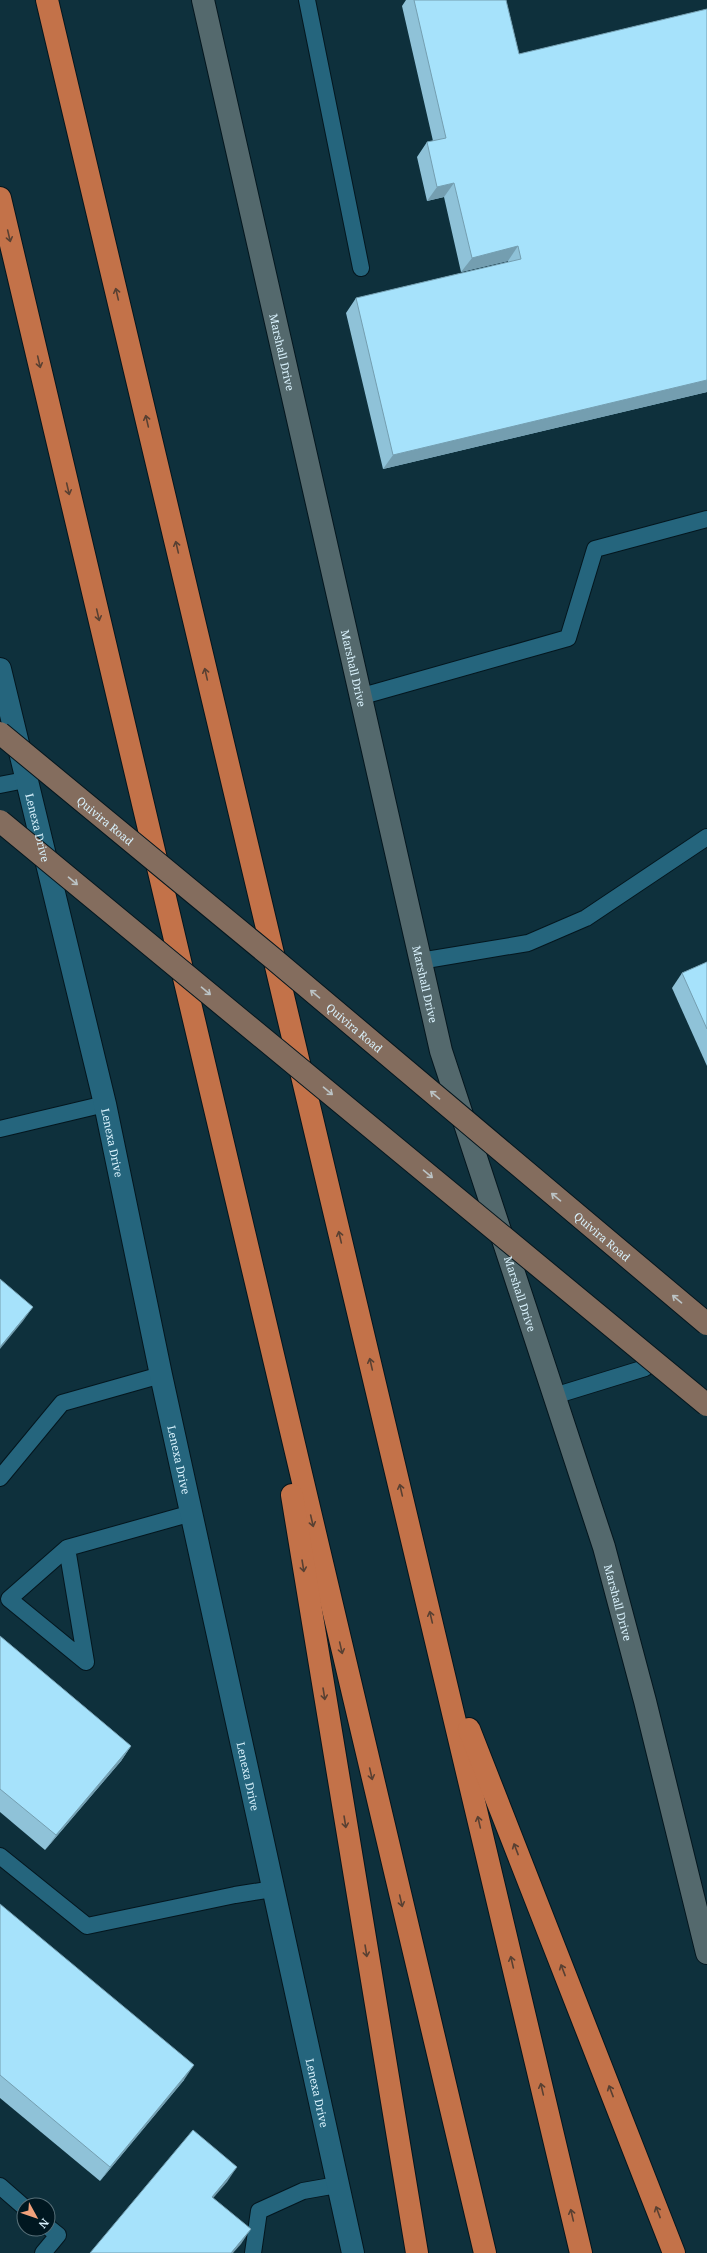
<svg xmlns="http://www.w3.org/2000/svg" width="707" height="2253" font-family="'Noto Serif',serif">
  <rect width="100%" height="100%" fill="#0e303c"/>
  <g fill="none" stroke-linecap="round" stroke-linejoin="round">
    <g stroke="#04161e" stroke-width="18">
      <g id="lane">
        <polyline points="307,0 361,268"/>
        <polyline points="359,697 568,638 595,549 707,519"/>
        <polyline points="0,785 25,780"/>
        <polyline points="420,961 528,943 586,918 707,837"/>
        <polyline points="0,1129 105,1104"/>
        <polyline points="554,1396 645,1368"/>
        <polyline points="0,1478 62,1403 161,1375"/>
        <polyline points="67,1548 9,1599 86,1662 67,1548 192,1513"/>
        <polyline points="0,1856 87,1926 235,1895 273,1889"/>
        <polyline points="0,2186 24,2207"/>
        <polyline points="43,2253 58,2235 48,2227"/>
        <polyline points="253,2253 259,2211 303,2191 337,2185"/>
      </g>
    </g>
    <g stroke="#04161e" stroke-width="24">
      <g id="street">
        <path id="s1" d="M 0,669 L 105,1104 L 161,1375 L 353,2253"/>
      </g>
    </g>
    <g stroke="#04161e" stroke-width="24">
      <g id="secondary">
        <path id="s2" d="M 203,0 L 441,1051 L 604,1547 L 645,1701 L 707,1953"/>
      </g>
    </g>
    <g stroke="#04161e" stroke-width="24">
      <g id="highway">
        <polyline points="47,0 581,2253"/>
        <polyline points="0,198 485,2253"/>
        <polyline points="292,1495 417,2253"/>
        <polyline points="469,1729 674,2253"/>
      </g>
    </g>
    <use href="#lane" stroke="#25657d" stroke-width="16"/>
    <use href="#street" stroke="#25657d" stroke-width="22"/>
    <use href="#secondary" stroke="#54696d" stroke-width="22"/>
    <use href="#highway" stroke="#c37249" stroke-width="22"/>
    <g stroke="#04161e" stroke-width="24" stroke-linecap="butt">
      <g id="primary-bridge">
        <path id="s3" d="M 0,733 L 275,960 L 707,1324"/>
        <polyline points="0,821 707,1405"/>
      </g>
    </g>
    <use href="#primary-bridge" stroke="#846d5e" stroke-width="22"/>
  </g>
  <g fill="#8fc2d8">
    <polygon points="406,0 506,0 519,54 707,9 707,392 383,469 346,313 356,298 508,262 508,261 461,272 444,197 427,201 417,157 427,142 433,141 402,6"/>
    <polygon points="707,962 707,1066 672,988 682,973"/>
    <polygon points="0,1636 131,1746 121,1761 45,1850 0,1812"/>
    <polygon points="0,1904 184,2080 100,2181 0,2098"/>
  </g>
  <g fill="#749eb0">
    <polygon points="454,183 444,197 427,201 437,187"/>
    <polygon points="518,246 508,261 461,272 472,258"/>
    <polygon points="707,380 707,392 383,469 393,455"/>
    <polygon points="33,1307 23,1321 0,1349 0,1347"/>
    <polygon points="131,1746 121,1761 45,1850 56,1835"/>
    <polygon points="194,2065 184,2080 100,2181 110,2167"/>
    <polygon points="237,2167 227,2182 202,2211 212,2197"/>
    <polygon points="251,2229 241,2244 233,2253 231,2253"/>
  </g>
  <g fill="#a6e2fb" stroke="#749eb0">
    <polygon points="414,0 506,0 519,54 707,9 707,380 393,455 356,298 521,259 518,246 472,258 454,183 437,187 427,142 446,138"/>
    <polygon points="707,962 707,1029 682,973"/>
    <polygon points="0,1279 33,1307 0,1347"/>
    <polygon points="0,1636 131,1746 56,1835 0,1789"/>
    <polygon points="0,1904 194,2065 110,2167 0,2075"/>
    <polygon points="193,2130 237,2167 212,2197 251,2229 231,2253 90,2253"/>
  </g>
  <defs><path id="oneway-shaft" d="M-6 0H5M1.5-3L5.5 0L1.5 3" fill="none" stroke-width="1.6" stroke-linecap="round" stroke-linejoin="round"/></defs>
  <g stroke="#584032">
    <use href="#oneway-shaft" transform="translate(9 236) rotate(77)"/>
    <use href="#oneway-shaft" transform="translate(117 294) rotate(-103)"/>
    <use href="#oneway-shaft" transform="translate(39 362) rotate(77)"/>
    <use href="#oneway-shaft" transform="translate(147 421) rotate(-103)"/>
    <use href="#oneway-shaft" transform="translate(68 489) rotate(77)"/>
    <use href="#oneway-shaft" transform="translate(177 547) rotate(-103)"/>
    <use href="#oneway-shaft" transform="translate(98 615) rotate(77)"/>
    <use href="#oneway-shaft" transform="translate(206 674) rotate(-103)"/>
    <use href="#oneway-shaft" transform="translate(340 1237) rotate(-103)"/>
    <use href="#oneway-shaft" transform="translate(371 1364) rotate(-103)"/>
    <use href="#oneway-shaft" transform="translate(401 1490) rotate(-103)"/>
    <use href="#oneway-shaft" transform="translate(312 1521) rotate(77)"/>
    <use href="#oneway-shaft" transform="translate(303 1566) rotate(81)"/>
    <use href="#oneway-shaft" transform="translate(431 1617) rotate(-103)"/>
    <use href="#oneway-shaft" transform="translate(341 1648) rotate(77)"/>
    <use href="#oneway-shaft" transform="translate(324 1694) rotate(81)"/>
    <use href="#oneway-shaft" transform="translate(371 1774) rotate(77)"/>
    <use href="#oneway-shaft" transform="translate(345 1822) rotate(81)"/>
    <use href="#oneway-shaft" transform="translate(479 1822) rotate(-103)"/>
    <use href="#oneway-shaft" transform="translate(516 1849) rotate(-111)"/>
    <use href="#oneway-shaft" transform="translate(401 1901) rotate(77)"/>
    <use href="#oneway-shaft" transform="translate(366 1951) rotate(81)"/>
    <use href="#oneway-shaft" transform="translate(512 1962) rotate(-103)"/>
    <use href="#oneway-shaft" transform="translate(563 1970) rotate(-111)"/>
    <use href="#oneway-shaft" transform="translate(542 2089) rotate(-103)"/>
    <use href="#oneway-shaft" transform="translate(611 2091) rotate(-111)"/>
    <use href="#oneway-shaft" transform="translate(658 2212) rotate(-111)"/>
    <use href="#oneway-shaft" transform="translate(572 2215) rotate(-103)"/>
  </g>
  <g stroke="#bbc3c5">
    <use href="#oneway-shaft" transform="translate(73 881) rotate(40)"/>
    <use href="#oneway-shaft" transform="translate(206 991) rotate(40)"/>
    <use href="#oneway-shaft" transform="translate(315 994) rotate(-140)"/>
    <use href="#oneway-shaft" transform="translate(328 1091) rotate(40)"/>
    <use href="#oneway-shaft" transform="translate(435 1095) rotate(-140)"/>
    <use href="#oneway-shaft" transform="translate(428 1174) rotate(40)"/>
    <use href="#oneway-shaft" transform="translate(556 1197) rotate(-140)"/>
    <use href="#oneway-shaft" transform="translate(677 1299) rotate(-140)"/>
  </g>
  <g text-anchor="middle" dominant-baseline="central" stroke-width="4" stroke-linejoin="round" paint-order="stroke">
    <g font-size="11" fill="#d9f2fd" stroke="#001720">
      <text stroke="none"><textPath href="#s2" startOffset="361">Marshall Drive</textPath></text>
      <text stroke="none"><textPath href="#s2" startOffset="685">Marshall Drive</textPath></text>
      <text stroke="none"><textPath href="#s3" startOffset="137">Quivira Road</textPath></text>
      <text stroke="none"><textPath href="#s1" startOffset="163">Lenexa Drive</textPath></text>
      <text stroke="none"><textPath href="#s2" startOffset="1009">Marshall Drive</textPath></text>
      <text stroke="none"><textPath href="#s3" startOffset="461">Quivira Road</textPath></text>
      <text stroke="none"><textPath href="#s1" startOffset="487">Lenexa Drive</textPath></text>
      <text stroke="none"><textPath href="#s3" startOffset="785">Quivira Road</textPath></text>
      <text stroke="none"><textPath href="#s2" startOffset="1333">Marshall Drive</textPath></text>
      <text stroke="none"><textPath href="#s1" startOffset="811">Lenexa Drive</textPath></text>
      <text stroke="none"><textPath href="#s2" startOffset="1657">Marshall Drive</textPath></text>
      <text stroke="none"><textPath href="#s1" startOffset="1135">Lenexa Drive</textPath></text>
      <text stroke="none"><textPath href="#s1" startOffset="1459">Lenexa Drive</textPath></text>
    </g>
  </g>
  <g transform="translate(36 2217) rotate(130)"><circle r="19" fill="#001720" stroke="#576f78"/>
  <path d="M0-3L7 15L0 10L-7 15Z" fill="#f1a17b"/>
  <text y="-6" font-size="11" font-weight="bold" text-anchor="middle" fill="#d9f2fd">N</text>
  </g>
</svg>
